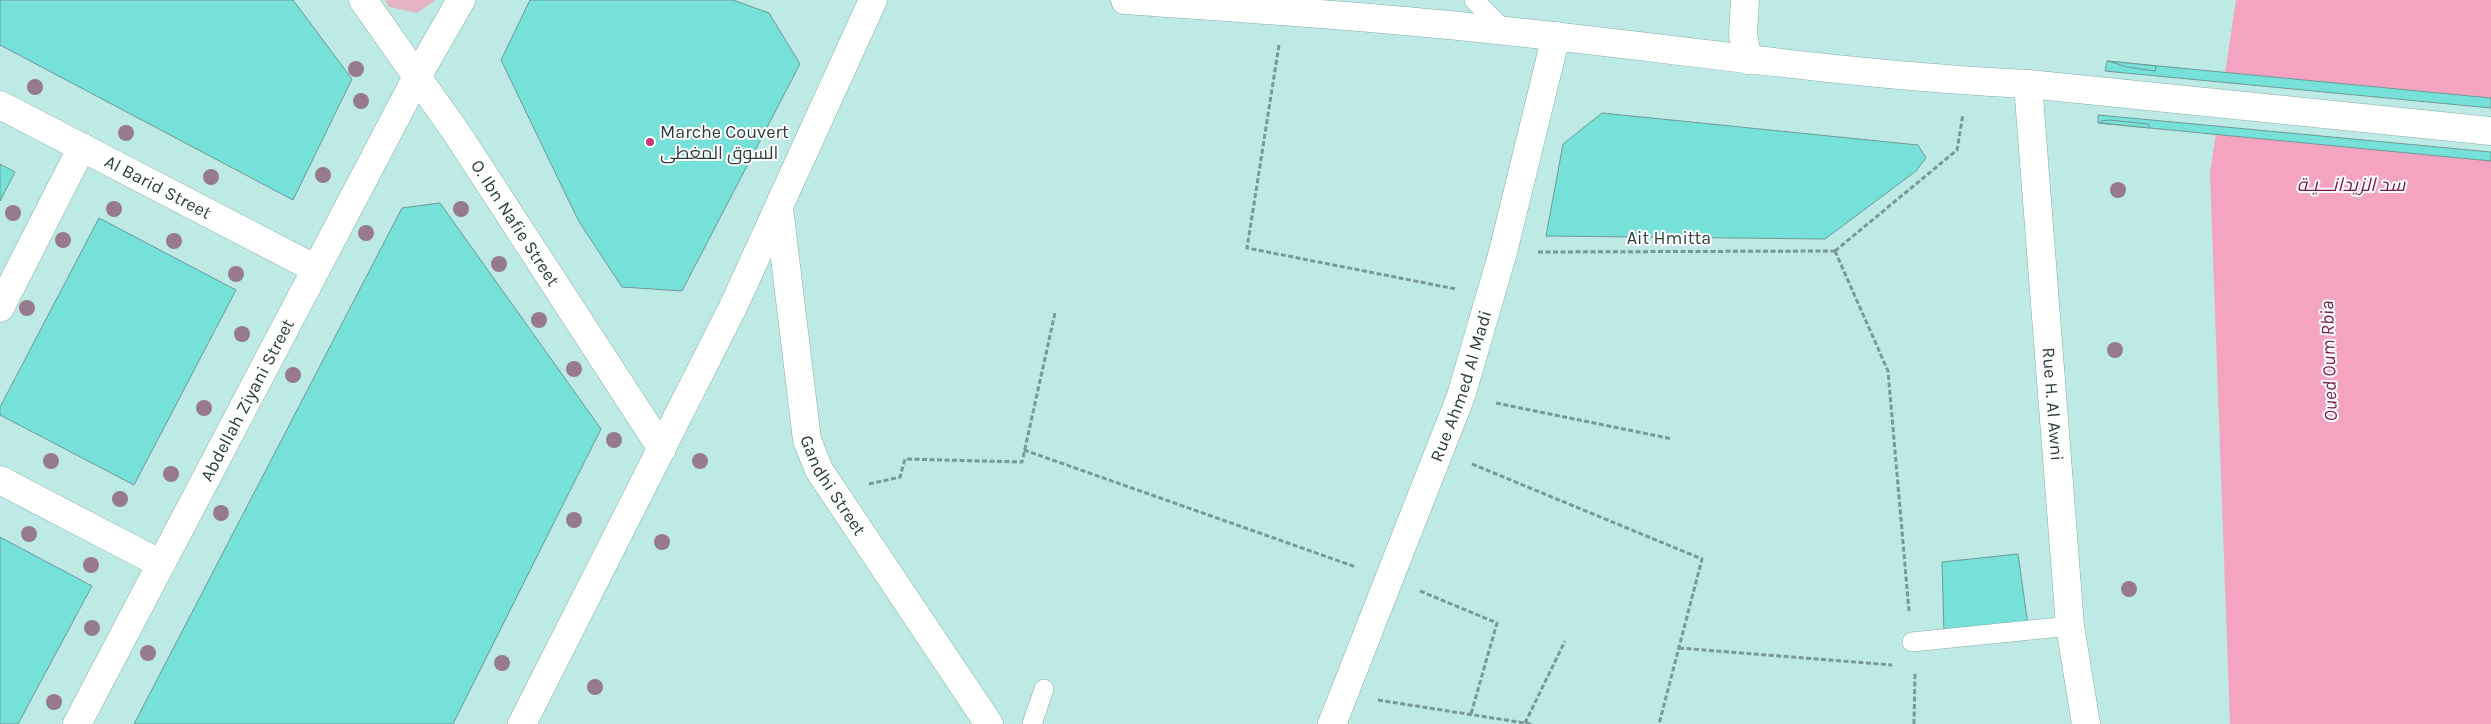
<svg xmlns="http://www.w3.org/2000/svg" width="2491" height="724" font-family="Karla,Cairo,sans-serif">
  <rect width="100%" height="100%" fill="#beeae6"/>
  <polygon fill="#e5b4c4" points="385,0 436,0 417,13 389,7"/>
  <polygon fill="#f4a4c1" points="2236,0 2491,0 2491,724 2230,724 2210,173"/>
  <polygon fill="#beeae6" points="2223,72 2491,98 2491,161 2213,134"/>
  <g fill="#75e1d9" stroke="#6f9995">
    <polygon points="0,0 293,0 352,79 293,200 0,45"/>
    <polygon points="530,0 733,0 769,13 800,64 682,291 622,287 578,220 501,60"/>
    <polygon points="2107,61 2491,98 2491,108 2105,71"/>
    <polygon points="2108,61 2156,66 2155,71 2127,67"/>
    <polygon points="1602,113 1918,145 1926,158 1916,171 1825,239 1546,236 1563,144"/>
    <polygon points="2098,115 2491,152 2491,161 2098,123"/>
    <polygon points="2109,120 2149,124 2149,128 2101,123 2101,121"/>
    <polygon points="0,164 15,172 0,201"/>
    <polygon points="440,203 601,429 453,724 134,724 402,208"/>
    <polygon points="99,218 236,290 134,485 0,415 0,407"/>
    <polygon points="0,537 92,586 18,724 0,724"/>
    <polygon points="2018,554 2028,625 1944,633 1942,562"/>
  </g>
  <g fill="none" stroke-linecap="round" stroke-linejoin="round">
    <g stroke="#83aeaa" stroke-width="20">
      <g id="lane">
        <polyline points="1474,0 1504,30"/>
        <polyline points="1912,642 2070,626"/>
        <polyline points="1032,724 1044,689"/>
      </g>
    </g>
    <g stroke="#83aeaa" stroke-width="29">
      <g id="street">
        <path id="s1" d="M 363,0 L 458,135 L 662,449"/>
        <polyline points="1745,0 1743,35 1748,60"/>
        <path id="s2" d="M 2028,84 L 2070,626 L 2086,724"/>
        <path id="s3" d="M 0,105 L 316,269"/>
        <path id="s4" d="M 779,208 L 807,440 L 819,470 L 989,724"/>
        <polyline points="0,308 82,147"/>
        <polyline points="0,480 161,564"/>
        <path id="s5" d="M 77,724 L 418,75 L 461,0"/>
        <polyline points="522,724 734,305 873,0"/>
        <path id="s6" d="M 1332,724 L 1461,396 L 1503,252 L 1556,36"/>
      </g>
    </g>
    <g stroke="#83aeaa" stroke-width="29">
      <path id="secondary" d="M 1125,0 C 1252,9 1379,17 1506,31 C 1680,49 1853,76 2028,84 L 2491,131"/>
    </g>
    <g stroke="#799996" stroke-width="3" stroke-dasharray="5 2.5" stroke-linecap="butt">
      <polyline points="1279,45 1247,248 1456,289"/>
      <polyline points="1835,251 1888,371 1909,611"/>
      <polyline points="1835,251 1957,150 1963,114"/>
      <polyline points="1538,252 1835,251"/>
      <polyline points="1496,403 1672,439"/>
      <polyline points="1024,450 1356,567"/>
      <polyline points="1472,464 1702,559 1659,724"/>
      <polyline points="869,484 900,477 905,459 1022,462 1055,313"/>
      <polyline points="1420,591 1497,623 1471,714"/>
      <polyline points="1679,648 1892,665"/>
      <polyline points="1378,700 1531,724"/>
      <polyline points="1525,723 1565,641"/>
      <polyline points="1914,724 1915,672"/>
    </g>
    <use href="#lane" stroke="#fff" stroke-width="19"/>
    <use href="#street" stroke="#fff" stroke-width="28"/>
    <use href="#secondary" stroke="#fff" stroke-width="28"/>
  </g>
  <g fill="#987a8f">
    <circle cx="356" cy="69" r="8"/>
    <circle cx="35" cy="87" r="8"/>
    <circle cx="361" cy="101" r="8"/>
    <circle cx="126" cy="133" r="8"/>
    <circle cx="323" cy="175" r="8"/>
    <circle cx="211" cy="177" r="8"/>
    <circle cx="2118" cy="190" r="8"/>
    <circle cx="114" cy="209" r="8"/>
    <circle cx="461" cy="209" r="8"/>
    <circle cx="13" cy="213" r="8"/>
    <circle cx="366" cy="233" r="8"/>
    <circle cx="63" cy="240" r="8"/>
    <circle cx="174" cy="241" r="8"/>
    <circle cx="499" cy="264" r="8"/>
    <circle cx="236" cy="274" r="8"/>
    <circle cx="27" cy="308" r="8"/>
    <circle cx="539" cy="320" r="8"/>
    <circle cx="242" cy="334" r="8"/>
    <circle cx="2115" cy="350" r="8"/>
    <circle cx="574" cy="369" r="8"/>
    <circle cx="293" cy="375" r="8"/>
    <circle cx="204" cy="408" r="8"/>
    <circle cx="614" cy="440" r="8"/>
    <circle cx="51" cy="461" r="8"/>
    <circle cx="700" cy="461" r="8"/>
    <circle cx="171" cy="474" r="8"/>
    <circle cx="120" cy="499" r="8"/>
    <circle cx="221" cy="513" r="8"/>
    <circle cx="574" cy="520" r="8"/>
    <circle cx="29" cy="534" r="8"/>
    <circle cx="662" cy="542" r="8"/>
    <circle cx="91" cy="565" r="8"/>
    <circle cx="2129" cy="589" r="8"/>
    <circle cx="92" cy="628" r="8"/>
    <circle cx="148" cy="653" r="8"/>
    <circle cx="502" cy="663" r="8"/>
    <circle cx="595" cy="687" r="8"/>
    <circle cx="54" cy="702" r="8"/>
  </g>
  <circle fill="#c13a78" stroke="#fff" stroke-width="2" cx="650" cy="142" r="5"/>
  <g text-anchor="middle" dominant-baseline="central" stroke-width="4" stroke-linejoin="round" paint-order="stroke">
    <g font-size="18" fill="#2d3f3d" stroke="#fff" text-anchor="start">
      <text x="660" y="132">Marche Couvert<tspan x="660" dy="21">السوق المغطى</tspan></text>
    </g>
    <g font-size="18" fill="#2d3f3d" stroke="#fff">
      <text stroke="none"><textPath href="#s3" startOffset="178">Al Barid Street</textPath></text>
      <text stroke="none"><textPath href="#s1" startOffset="270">O. Ibn Nafie Street</textPath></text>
      <text x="1669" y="238">Ait Hmitta</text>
      <text stroke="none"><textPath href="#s6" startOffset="362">Rue Ahmed Al Madi</textPath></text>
      <text stroke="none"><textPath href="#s5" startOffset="366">Abdellah Ziyani Street</textPath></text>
      <text stroke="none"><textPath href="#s2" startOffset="321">Rue H. Al Awni</textPath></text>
      <text stroke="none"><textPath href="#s4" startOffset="286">Gandhi Street</textPath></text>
    </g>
    <g font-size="19" font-style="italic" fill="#771c47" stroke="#fff">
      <text x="2351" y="185">سد الزيدانـــيـة</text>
      <text transform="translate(2329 361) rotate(-92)">Oued Oum Rbia</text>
    </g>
  </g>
</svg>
